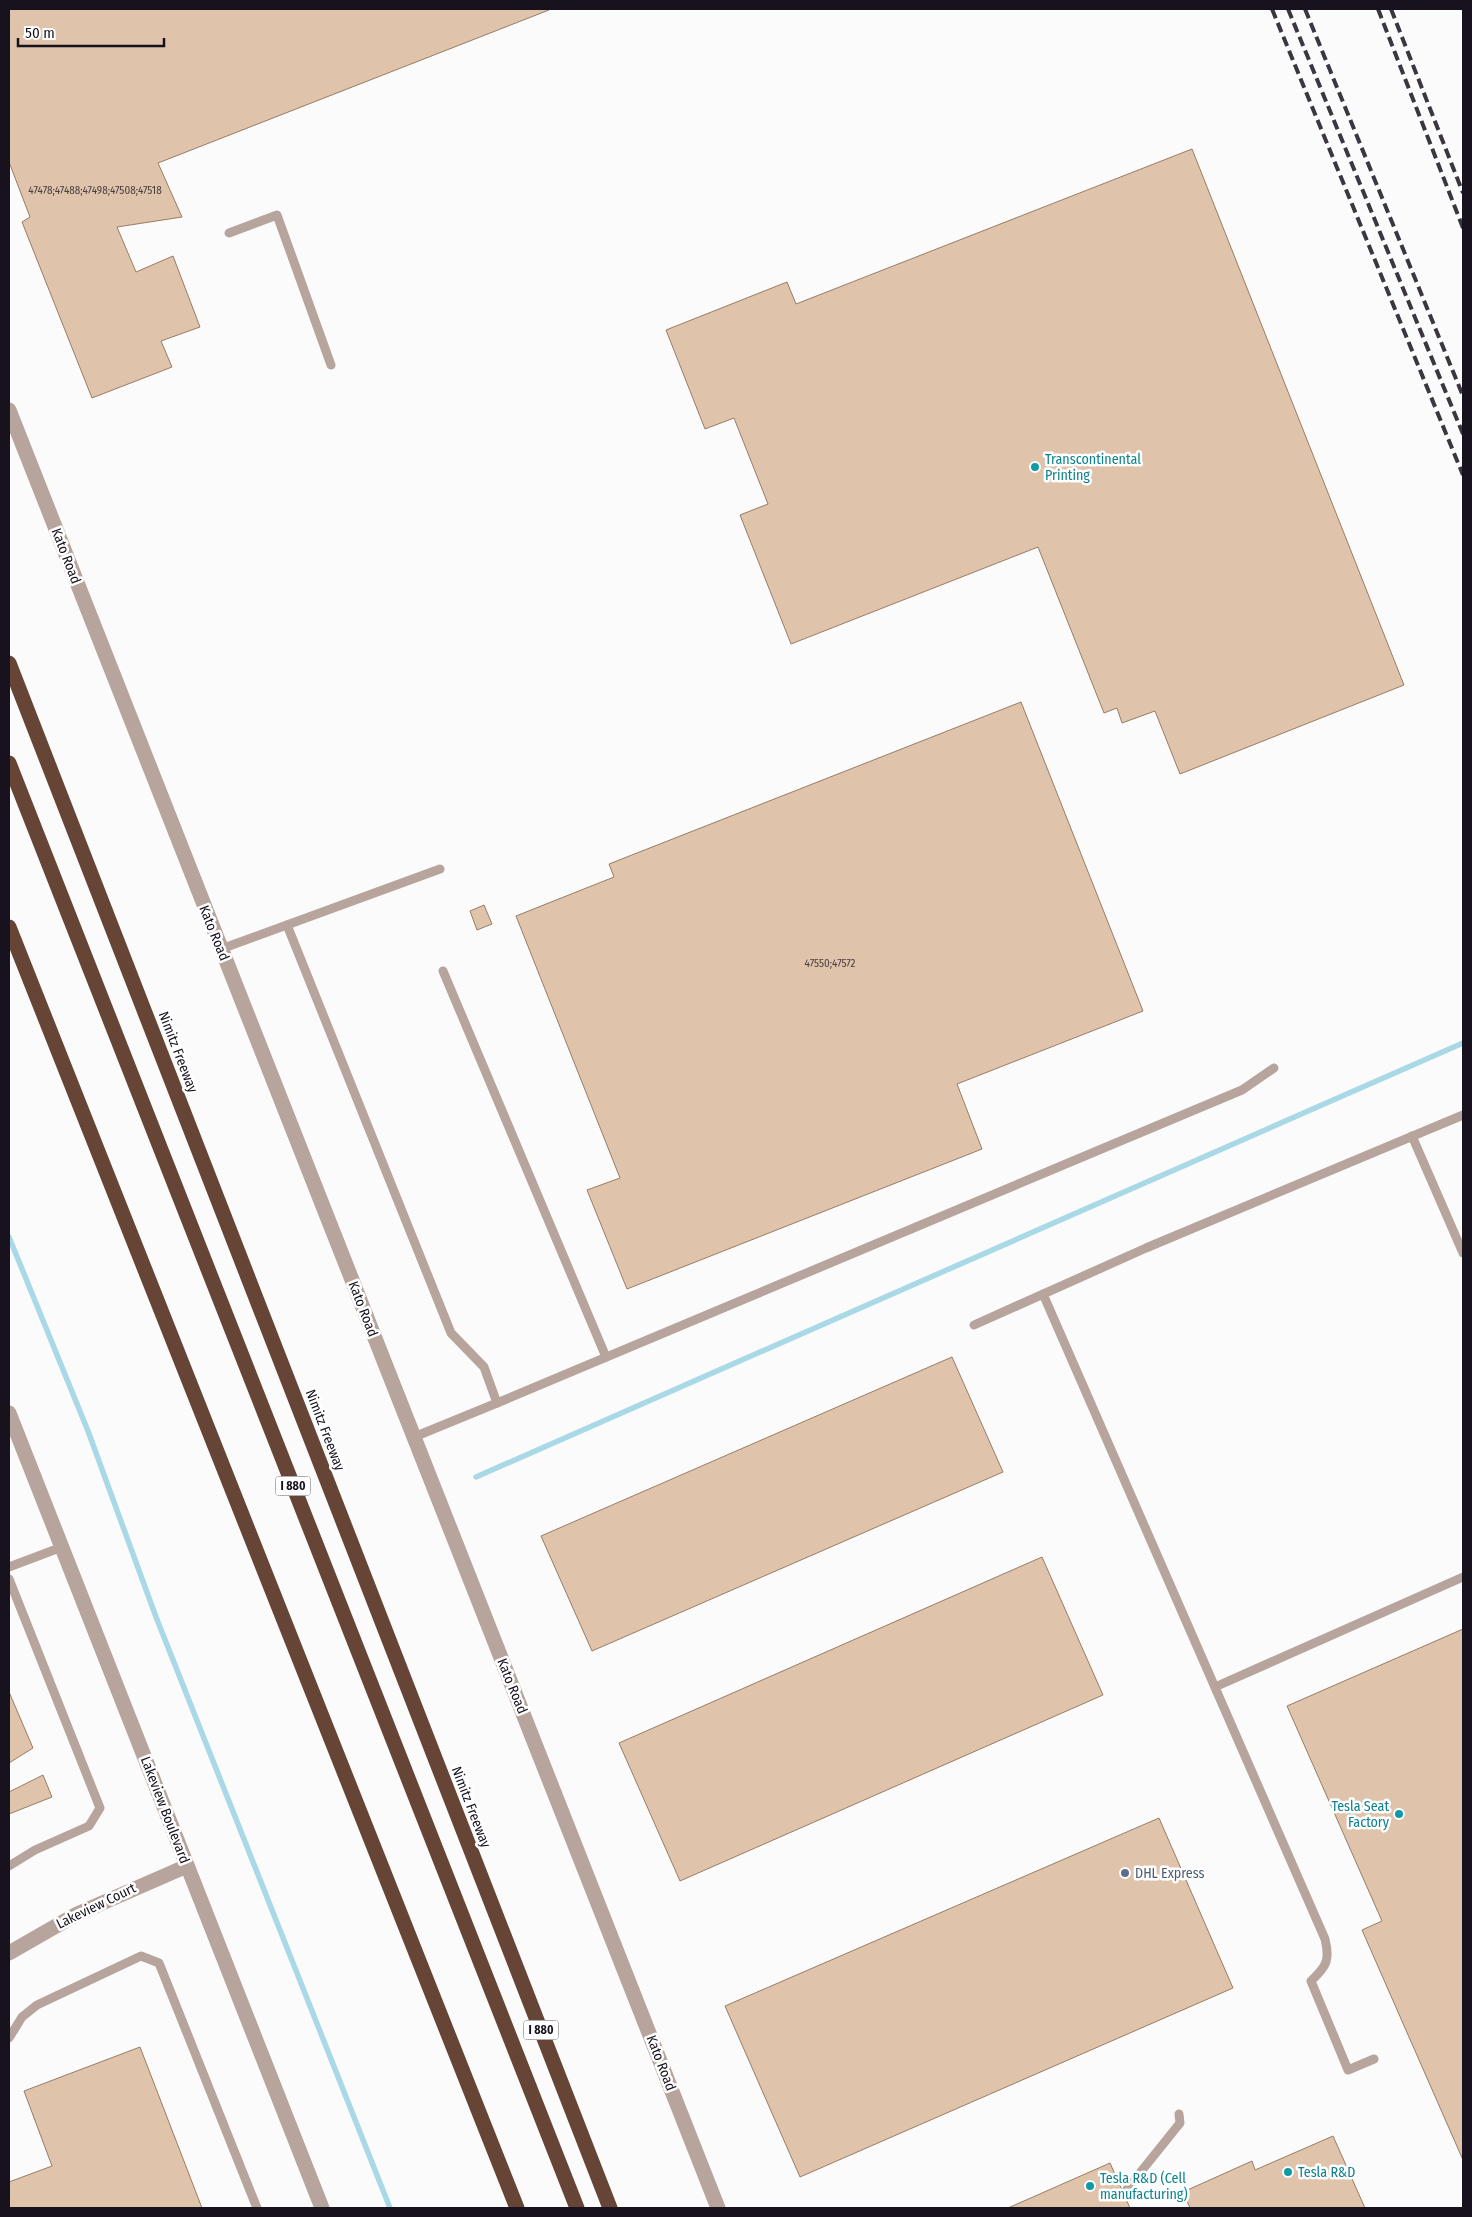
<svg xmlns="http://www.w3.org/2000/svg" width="1472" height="2217" font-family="'Fira Sans Condensed',sans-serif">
  <rect width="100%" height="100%" fill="#fbfbfb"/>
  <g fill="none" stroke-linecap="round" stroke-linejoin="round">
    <g stroke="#a9d8e6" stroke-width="5.5">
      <polyline points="9,1237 88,1431 156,1617 390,2208"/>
      <polyline points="476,1477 1463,1043"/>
    </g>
  </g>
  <g fill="#dfc3aa" stroke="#977d66">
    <polygon points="9,9 548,9 549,10 158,163 182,217 117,227 136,272 173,256 200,327 161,341 172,367 92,398 22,222 30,217 9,162"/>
    <polygon points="1192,149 1404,685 1180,774 1155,711 1122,723 1117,708 1104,713 1038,547 791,644 740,515 768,504 734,418 705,429 666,330 787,282 796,304"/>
    <polygon points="1021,702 1143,1011 957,1084 982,1149 627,1289 587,1190 620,1178 516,916 614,877 609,864"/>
    <polygon points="484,905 492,924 477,930 470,911"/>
    <polygon points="952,1357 1003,1472 592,1651 541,1536"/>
    <polygon points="1042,1557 1103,1695 680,1881 619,1743"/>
    <polygon points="1463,1629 1463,2160 1362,1930 1382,1921 1287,1706"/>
    <polygon points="9,1692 33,1748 9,1763"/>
    <polygon points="43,1775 52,1797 9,1814 9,1792"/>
    <polygon points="1159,1818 1233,1988 800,2177 725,2006"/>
    <polygon points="140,2047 202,2208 9,2208 9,2182 52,2166 24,2091"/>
    <polygon points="1333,2136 1365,2208 1190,2208 1183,2192 1252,2161 1255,2170"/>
    <polygon points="1110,2163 1130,2208 1008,2208"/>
  </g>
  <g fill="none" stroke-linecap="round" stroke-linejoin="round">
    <g stroke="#b7a59d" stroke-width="9">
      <polyline points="229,233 277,215 331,365"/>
      <polyline points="287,925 451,1333 484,1367 497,1403 414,1437"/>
      <polyline points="221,949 440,869"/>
      <polyline points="443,971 606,1357"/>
      <polyline points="1412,1136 1463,1253"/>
      <path d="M 1043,1294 L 1325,1939 C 1330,1960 1327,1966 1311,1981 L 1348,2070 L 1374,2059"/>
      <polyline points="974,1325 1146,1248 1463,1115"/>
      <polyline points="497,1403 1242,1090 1274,1068"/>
      <polyline points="9,1567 62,1547"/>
      <polyline points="9,1579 100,1808 89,1826 35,1850 9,1866"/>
      <polyline points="1215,1687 1463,1577"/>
      <polyline points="9,2038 22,2017 37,2005 141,1956 159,1963 257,2208"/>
      <polyline points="1127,2189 1180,2123 1179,2114"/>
    </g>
    <polyline stroke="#b7a59d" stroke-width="15" points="9,1953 77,1914 187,1866"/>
    <g stroke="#b7a59d" stroke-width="15">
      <polyline points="9,410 718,2208"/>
      <polyline points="9,1413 322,2208"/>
    </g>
    <g stroke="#674536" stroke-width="15">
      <polyline points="9,663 610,2208"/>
      <polyline points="9,763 577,2208"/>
      <polyline points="9,927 517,2208"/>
    </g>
    <g stroke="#3b3640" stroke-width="4" stroke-dasharray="10 5" stroke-linecap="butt">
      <polyline points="1272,9 1463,475"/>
      <polyline points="1288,9 1463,434"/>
      <polyline points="1305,9 1463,396"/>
      <polyline points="1378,9 1463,228"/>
      <polyline points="1391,9 1463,193"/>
    </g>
  </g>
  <g fill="#0f9aa8" stroke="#fff" stroke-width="2">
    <circle cx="1035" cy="467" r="5"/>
    <circle cx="1399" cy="1814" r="5"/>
    <circle cx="1288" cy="2172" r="5"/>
    <circle cx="1090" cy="2186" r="5"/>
  </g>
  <circle fill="#5c6f8a" stroke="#fff" stroke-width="2" cx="1125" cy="1873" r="5"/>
  <g text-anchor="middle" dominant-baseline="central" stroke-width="5" stroke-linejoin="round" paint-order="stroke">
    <g font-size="11" fill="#493e40">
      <text x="95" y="190">47478;47488;47498;47508;47518</text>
      <text x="830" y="963">47550;47572</text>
    </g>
    <g fill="#fff" stroke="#5d5961" stroke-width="1">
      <rect x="275.5" y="1476.5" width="35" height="19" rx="4"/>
      <rect x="523.5" y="2020.5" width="35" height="19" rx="4"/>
    </g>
    <g font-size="12" font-weight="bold" fill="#17121d">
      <text x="293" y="1486">I 880</text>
      <text x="541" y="2030">I 880</text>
    </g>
    <g font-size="14" fill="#0d838f" stroke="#fff" text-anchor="start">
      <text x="1045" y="459">Transcontinental<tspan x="1045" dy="16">Printing</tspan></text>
      <text x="1389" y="1806" text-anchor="end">Tesla Seat<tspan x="1389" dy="16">Factory</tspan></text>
      <text x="1298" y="2172">Tesla R&amp;D</text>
      <text x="1100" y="2178">Tesla R&amp;D (Cell<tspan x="1100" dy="16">manufacturing)</tspan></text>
    </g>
    <g font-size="14" fill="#17121d" stroke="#fff">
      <text transform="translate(66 556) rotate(69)">Kato Road</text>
      <text transform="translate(214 933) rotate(68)">Kato Road</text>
      <text transform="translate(178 1052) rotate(69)">Nimitz Freeway</text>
      <text transform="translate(363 1309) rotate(69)">Kato Road</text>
      <text transform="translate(325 1430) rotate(69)">Nimitz Freeway</text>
      <text transform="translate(512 1686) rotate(68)">Kato Road</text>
      <text transform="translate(471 1807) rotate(69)">Nimitz Freeway</text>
      <text transform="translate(165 1810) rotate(69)">Lakeview Boulevard</text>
      <text transform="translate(96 1906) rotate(-26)">Lakeview Court</text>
      <text transform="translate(661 2063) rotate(69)">Kato Road</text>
    </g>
    <g font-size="14" fill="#4e5e75" stroke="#fff" text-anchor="start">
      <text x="1135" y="1873">DHL Express</text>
    </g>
  </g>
  <rect width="1472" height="2217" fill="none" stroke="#17121d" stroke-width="20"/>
  <path d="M18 38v8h146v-8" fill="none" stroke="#17121d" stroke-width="2.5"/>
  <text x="25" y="38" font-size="15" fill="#17121d" stroke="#ffffff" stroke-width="4" paint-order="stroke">50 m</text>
</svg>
